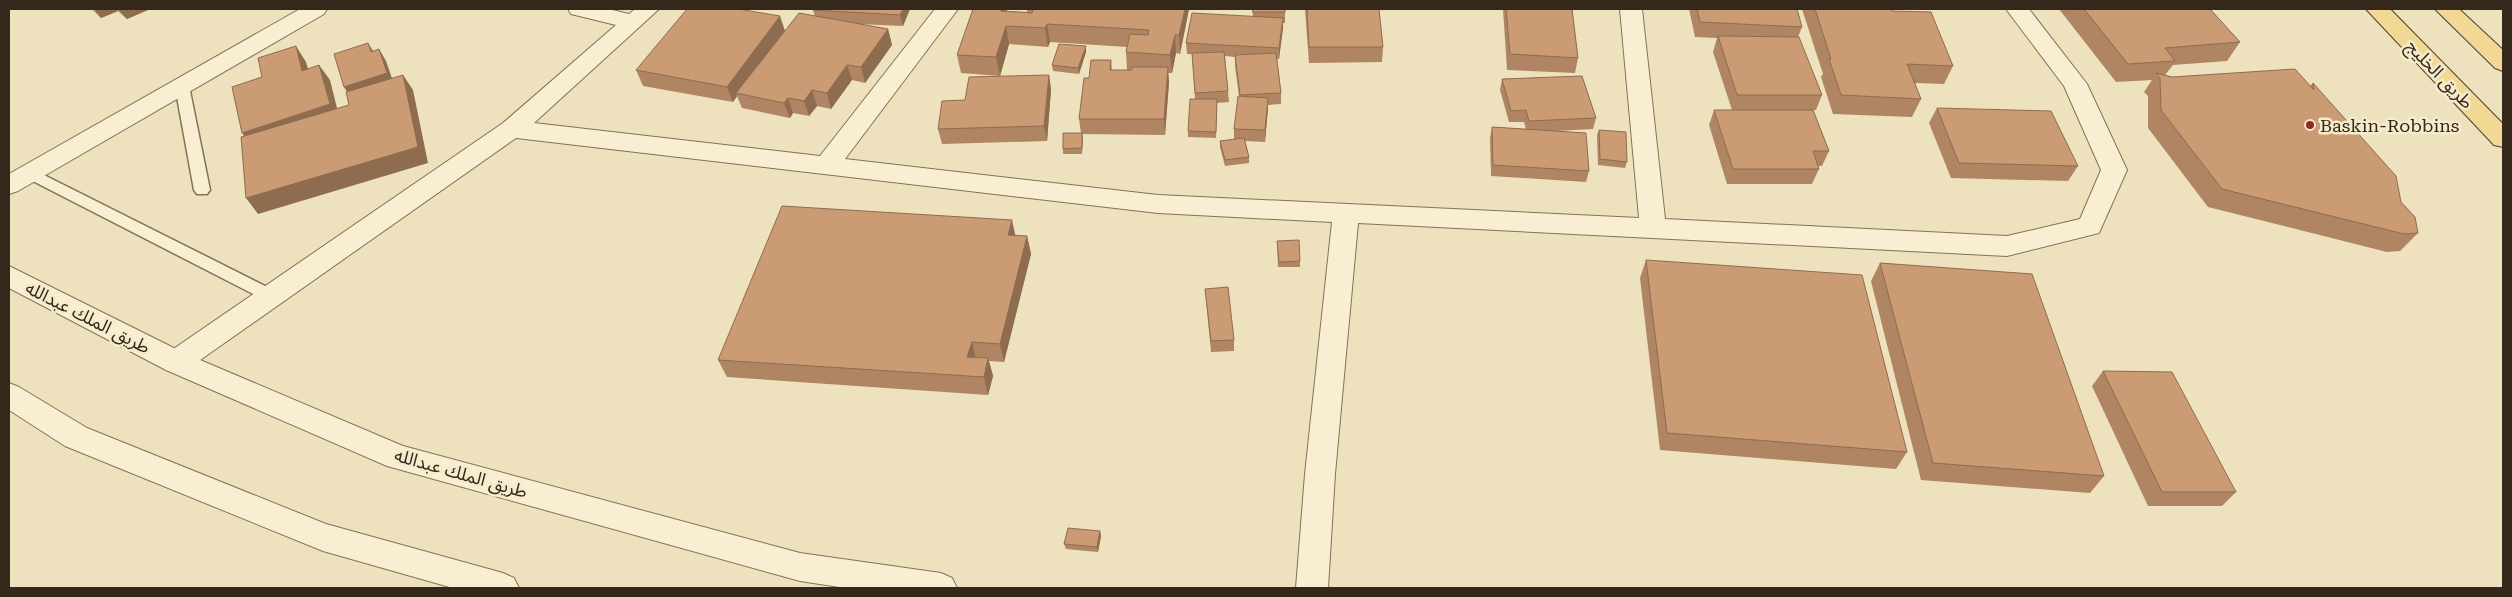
<svg xmlns="http://www.w3.org/2000/svg" width="2512" height="597" font-family="'Roboto Serif','Noto Sans Arabic',serif">
  <rect width="100%" height="100%" fill="#ede1be"/>
  <g fill="none" stroke-linecap="round" stroke-linejoin="round">
    <g stroke="#857157" stroke-width="3">
      <g id="service">
        <polygon points="182,81 189,86 210,190 207,194 197,194 194,190 175,86"/>
        <polygon points="30,168 277,292 279,296 277,300 271,302 265,300 25,177 23,173 25,169"/>
      </g>
    </g>
    <g stroke="#857157" stroke-width="2">
      <g id="minor">
        <polygon points="300,9 327,9 324,14 18,191 9,194 9,174"/>
        <polygon points="568,9 608,9 629,14 635,9 659,9 534,123 820,156 935,9 958,9 845,159 1158,195 1639,218 1620,9 1642,9 1665,219 2007,236 2080,219 2101,170 2064,86 2006,9 2029,9 2087,84 2127,170 2099,233 2007,256 1358,223 1335,474 1328,588 1296,588 1305,474 1332,222 1158,213 516,138 186,370 176,373 166,370 162,362 166,354 503,123 616,25 571,14"/>
      </g>
    </g>
    <g stroke="#857157" stroke-width="2">
      <g id="tertiary">
        <polygon points="9,266 186,354 403,446 800,553 941,573 952,578 957,588 846,588 800,581 387,466 166,370 9,288"/>
        <polygon points="9,383 19,387 87,428 326,524 503,573 514,578 519,588 453,588 323,551 65,446 9,410"/>
      </g>
    </g>
    <g stroke="#523f2b" stroke-width="2">
      <g id="primary">
        <polygon points="2366,9 2390,9 2503,124 2503,147 2494,145"/>
        <polygon points="2435,9 2459,9 2503,50 2503,71 2495,68"/>
      </g>
    </g>
    <use href="#service" fill="#f8eed1" fill-rule="evenodd"/>
    <use href="#minor" fill="#f8eed1" fill-rule="evenodd"/>
    <use href="#tertiary" fill="#f8eed1" fill-rule="evenodd"/>
    <use href="#primary" fill="#f1d894" fill-rule="evenodd"/>
  </g>
  <g fill="#af8563">
    <polygon points="92,9 150,9 127,19 118,11 101,18"/>
    <polygon points="814,9 910,9 903,26 858,24 888,29 892,45 865,83 852,80 831,109 817,106 809,116 793,113 790,118 742,108 737,96 733,102 643,86 636,70 785,31 815,16 813,10"/>
    <polygon points="973,9 1006,9 1007,11 1027,12 1027,9 1189,9 1180,54 1176,53 1172,73 1168,73 1169,82 1165,135 1082,134 1082,154 1063,154 1063,149 1081,133 1079,119 1089,78 1111,60 1112,70 1127,70 1126,52 1127,47 1050,42 1048,47 1009,44 1000,76 961,73 957,55"/>
    <polygon points="1252,9 1285,9 1285,23 1283,23 1279,59 1277,59 1281,93 1281,104 1268,105 1265,142 1245,141 1249,157 1249,163 1225,166 1220,147 1220,141 1234,140 1234,129 1239,96 1235,66 1235,57 1225,56 1228,91 1229,102 1217,103 1216,138 1188,137 1188,131 1195,99 1192,54 1187,54 1186,43 1253,16"/>
    <polygon points="1305,9 1379,9 1383,47 1382,62 1309,63"/>
    <polygon points="1503,9 1572,9 1578,58 1575,73 1507,70"/>
    <polygon points="1689,9 1797,9 1802,27 1798,37 1822,95 1816,110 1813,110 1829,151 1822,166 1818,166 1819,169 1812,184 1727,184 1709,125 1714,110 1732,110 1713,52 1717,38 1695,37"/>
    <polygon points="1802,9 1891,9 1892,11 1953,66 1944,84 1915,83 1921,99 1912,117 1833,114 1821,77 1823,74"/>
    <polygon points="2059,9 2210,9 2240,42 2227,61 2173,65 2165,75 2172,77 2310,86 2313,83 2401,202 2418,233 2400,251 2387,252 2208,207 2148,128 2148,96 2144,92 2152,80 2116,82"/>
    <polygon points="1086,52 1079,74 1053,71 1052,65"/>
    <polygon points="1049,75 1051,90 1047,141 942,144 938,129 965,100"/>
    <polygon points="1502,79 1596,118 1593,129 1556,131 1589,171 1586,182 1491,176 1490,138 1492,127 1526,129 1524,122 1509,122 1500,90"/>
    <polygon points="1937,108 2078,166 2068,181 1951,178 1929,123"/>
    <polygon points="1599,130 1627,162 1625,168 1598,165 1597,135"/>
    <polygon points="1015,236 1027,236 1031,254 1004,362 989,361 993,376 988,395 727,377 718,360"/>
    <polygon points="1277,241 1300,261 1300,267 1278,267"/>
    <polygon points="1646,260 1907,452 1896,469 1660,450 1640,278"/>
    <polygon points="1880,263 2104,476 2090,493 1921,480 1871,281"/>
    <polygon points="1205,289 1234,340 1234,351 1211,352"/>
    <polygon points="2103,371 2236,492 2222,506 2148,506 2092,386"/>
    <polygon points="1100,531 1101,536 1098,552 1066,549 1064,544"/>
  </g>
  <g fill="#8e6c50">
    <polygon points="94,9 116,9 118,11 101,18"/>
    <polygon points="118,9 150,9 127,19"/>
    <polygon points="903,9 910,9 903,26 900,15"/>
    <polygon points="1001,9 1006,9 1008,17 1001,11"/>
    <polygon points="1185,9 1189,9 1180,54 1179,35"/>
    <polygon points="780,16 785,31 736,93 737,96 733,102 727,87"/>
    <polygon points="1283,18 1283,29 1279,59 1279,48"/>
    <polygon points="1047,24 1050,42 1048,47 1045,28"/>
    <polygon points="1006,26 1009,44 1000,76 996,57"/>
    <polygon points="888,29 892,45 865,83 861,67"/>
    <polygon points="1175,35 1176,53 1172,73 1170,55"/>
    <polygon points="368,43 375,54 371,52"/>
    <polygon points="296,46 306,62 313,86 302,71"/>
    <polygon points="1086,46 1086,52 1079,74 1078,68"/>
    <polygon points="379,49 386,61 394,84 351,98 344,87"/>
    <polygon points="319,65 330,80 340,120 254,149 242,133"/>
    <polygon points="847,65 852,80 831,109 827,93"/>
    <polygon points="1168,67 1169,82 1165,135 1164,119"/>
    <polygon points="403,75 413,90 428,163 258,214 246,198"/>
    <polygon points="1049,75 1051,90 1047,141 1044,126"/>
    <polygon points="812,90 817,106 809,116 804,101"/>
    <polygon points="788,98 793,113 790,118 784,103"/>
    <polygon points="1268,98 1268,109 1265,142 1265,130"/>
    <polygon points="1082,133 1083,139 1082,154"/>
    <polygon points="1012,220 1016,238 1008,235"/>
    <polygon points="1027,236 1031,254 1004,362 1000,344"/>
    <polygon points="972,342 976,360 967,357"/>
    <polygon points="988,358 993,376 988,395 984,377"/>
    <polygon points="1100,531 1101,536 1098,552 1097,547"/>
  </g>
  <g fill="#cb9b73" stroke="#8e6c50">
    <polygon points="687,9 738,9 780,16 727,87 636,70"/>
    <polygon points="814,9 903,9 900,15 813,10"/>
    <polygon points="973,9 1001,9 1001,11 1032,13 1033,9 1185,9 1179,35 1175,35 1170,55 1126,52 1130,34 1148,35 1149,30 1047,24 1045,28 1006,26 996,57 957,55"/>
    <rect x="1253" y="9" width="32" height="3"/>
    <polygon points="1307,9 1379,9 1383,47 1309,47"/>
    <polygon points="1506,9 1572,9 1578,58 1510,54"/>
    <polygon points="1697,9 1797,9 1802,27 1700,22"/>
    <polygon points="1815,9 1891,9 1892,11 1931,12 1953,66 1907,64 1921,99 1841,95 1829,59 1831,59"/>
    <polygon points="2084,9 2210,9 2240,42 2165,48 2175,61 2128,64"/>
    <polygon points="799,13 888,29 861,67 847,65 827,93 812,90 804,101 788,98 784,103 736,93"/>
    <polygon points="1192,13 1283,18 1279,48 1186,43"/>
    <polygon points="1718,36 1799,37 1822,95 1737,95"/>
    <polygon points="368,43 371,52 379,49 387,73 344,87 334,54"/>
    <polygon points="1059,44 1086,46 1078,68 1052,65"/>
    <polygon points="296,46 302,71 319,65 330,104 242,133 232,87 262,77 258,58"/>
    <polygon points="1224,52 1228,91 1195,93 1192,53"/>
    <polygon points="1276,53 1281,93 1240,95 1235,55"/>
    <polygon points="1091,60 1111,60 1110,70 1132,70 1132,67 1168,67 1164,119 1079,119 1084,78 1089,78"/>
    <polygon points="2295,69 2314,90 2313,83 2396,176 2401,202 2415,217 2418,233 2404,234 2222,189 2161,110 2160,78 2156,73 2172,77"/>
    <polygon points="403,75 418,147 246,198 241,137 349,105 346,92"/>
    <polygon points="1049,75 1044,126 938,129 942,101 965,100 969,77"/>
    <polygon points="1582,76 1596,118 1529,121 1526,110 1511,111 1502,79"/>
    <polygon points="1238,96 1268,98 1265,130 1234,129"/>
    <polygon points="1190,99 1217,99 1216,132 1188,131"/>
    <polygon points="1937,108 2051,111 2078,166 1959,163"/>
    <polygon points="1714,110 1813,110 1829,151 1813,151 1819,169 1733,169"/>
    <polygon points="1492,127 1586,133 1589,171 1493,165"/>
    <polygon points="1599,130 1626,132 1627,162 1600,159"/>
    <polygon points="1063,133 1082,133 1082,148 1063,149"/>
    <polygon points="1244,138 1249,157 1225,160 1220,141"/>
    <polygon points="782,206 1012,220 1008,235 1027,236 1000,344 972,342 967,357 988,358 984,377 718,360"/>
    <polygon points="1299,240 1300,261 1279,262 1277,241"/>
    <polygon points="1646,260 1862,275 1907,452 1667,433"/>
    <polygon points="1880,263 2032,274 2104,476 1933,463"/>
    <polygon points="1228,287 1234,340 1211,341 1205,289"/>
    <polygon points="2103,371 2172,372 2236,492 2162,492"/>
    <polygon points="1068,528 1100,531 1097,547 1064,544"/>
  </g>
  <circle fill="#942a27" stroke="#f5ebcd" stroke-width="2" cx="2310" cy="125" r="5"/>
  <g text-anchor="middle" dominant-baseline="central" stroke-width="5" stroke-linejoin="round" paint-order="stroke">
    <g font-size="18" fill="#34281b" stroke="#f5ebcd">
      <text transform="translate(2440 74) rotate(46)">طريق الخليج</text>
      <text transform="translate(88 317) rotate(27)">طريق الملك عبدالله</text>
      <text transform="translate(461 473) rotate(16)">طريق الملك عبدالله</text>
    </g>
    <g font-size="18" fill="#34281b" stroke="#f5ebcd" text-anchor="start">
      <text x="2320" y="125">Baskin-Robbins</text>
    </g>
  </g>
  <rect width="2512" height="597" fill="none" stroke="#34281b" stroke-width="20"/>
</svg>
